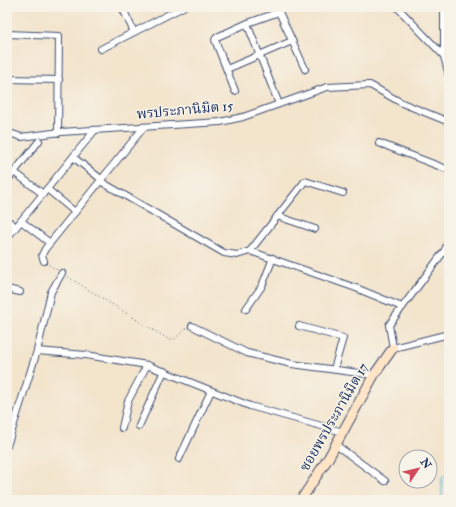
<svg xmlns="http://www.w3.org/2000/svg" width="456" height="507" font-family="'IM FELL Double Pica','Noto Serif Thai',serif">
  <rect width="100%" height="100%" fill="#f7f3e8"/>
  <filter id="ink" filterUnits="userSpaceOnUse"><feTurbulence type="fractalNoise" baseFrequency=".025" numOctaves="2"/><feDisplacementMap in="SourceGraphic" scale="8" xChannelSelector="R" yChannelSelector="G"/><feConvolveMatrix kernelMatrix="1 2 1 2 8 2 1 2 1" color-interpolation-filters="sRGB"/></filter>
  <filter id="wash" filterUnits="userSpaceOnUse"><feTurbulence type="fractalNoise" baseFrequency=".012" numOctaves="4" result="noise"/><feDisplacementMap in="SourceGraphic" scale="16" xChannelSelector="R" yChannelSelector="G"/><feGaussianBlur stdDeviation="0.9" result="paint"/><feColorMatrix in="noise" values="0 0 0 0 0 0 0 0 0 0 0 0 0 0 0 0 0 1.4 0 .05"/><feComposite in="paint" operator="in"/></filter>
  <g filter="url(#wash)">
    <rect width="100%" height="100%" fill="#f3e4cc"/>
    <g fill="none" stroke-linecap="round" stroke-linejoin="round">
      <polyline stroke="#5ec1dc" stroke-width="2" points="442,500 442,477 449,475"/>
    </g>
  </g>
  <g filter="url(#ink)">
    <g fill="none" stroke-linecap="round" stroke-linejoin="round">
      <g stroke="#3b4a6e" stroke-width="8">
        <g id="street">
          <polyline points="122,7 134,32"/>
          <polyline points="397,7 444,56"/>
          <polyline points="444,7 444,56 449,76"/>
          <polyline points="7,34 59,36 58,133"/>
          <polyline points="101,49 183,7"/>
          <polyline points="227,69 292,41"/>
          <polyline points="7,79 59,80"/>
          <polyline points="235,91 215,40 217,37 248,23"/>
          <polyline points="279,104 248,26 248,23 279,12 305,69"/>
          <polyline points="7,132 21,137 61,132 220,122 243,117 327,87 370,85 402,103 449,122"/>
          <polyline points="379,143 449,170"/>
          <polyline points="73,157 101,179"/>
          <polyline points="14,172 43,194"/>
          <polyline points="7,181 39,141"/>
          <polyline points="100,181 224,253 237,255 250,251 305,181 343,193"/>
          <polyline points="47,189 75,212"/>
          <polyline points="277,216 315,229"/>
          <polyline points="7,220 16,227"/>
          <polyline points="21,221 50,243"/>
          <polyline points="7,238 95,130"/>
          <polyline points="449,238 445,250 389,325 393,348 449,334"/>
          <polyline points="250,251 356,288 402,307"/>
          <polyline points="44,261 42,255 45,249 144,127"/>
          <polyline points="7,289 20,292"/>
          <polyline points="246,309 262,286 273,258"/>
          <polyline points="192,326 247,353 292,364 374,375"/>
          <polyline points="299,326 343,338 334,369"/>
          <polyline points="37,351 86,355 147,365 250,406 343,432"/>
          <polyline points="139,426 164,371"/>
          <polyline points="122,428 128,401 147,365"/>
          <polyline points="336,445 385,481"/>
          <polyline points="7,446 37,351 51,292 62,273"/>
          <polyline points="179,459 211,391"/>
        </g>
      </g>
      <g stroke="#3b4a6e" stroke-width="11">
        <polyline id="secondary" points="301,500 329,457 374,375 393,348"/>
      </g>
      <g stroke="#3b4a6e" stroke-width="1" stroke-dasharray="1 3" stroke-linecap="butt">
        <polyline points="49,265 57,270"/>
        <polyline points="68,277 168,339 174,339 187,328"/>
      </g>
      <use href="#street" stroke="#fff" stroke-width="6"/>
      <use href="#secondary" stroke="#ffe4c6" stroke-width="9"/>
    </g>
  </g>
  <g text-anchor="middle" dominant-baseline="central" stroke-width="3" stroke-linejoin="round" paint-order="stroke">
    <g font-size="14" fill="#1b2f5e" stroke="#f7f3e8">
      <text transform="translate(185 110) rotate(-5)">พรประภานิมิต 15</text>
      <text transform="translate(334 417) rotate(-60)">ซอยพรประภานิมิต 17</text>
    </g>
  </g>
  <rect width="456" height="507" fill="none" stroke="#f7f3e8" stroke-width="24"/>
  <g transform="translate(418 469) rotate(55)"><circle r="19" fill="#f7f3e8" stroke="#9fa5b1"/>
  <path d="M0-3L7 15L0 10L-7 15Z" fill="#d1495b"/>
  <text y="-6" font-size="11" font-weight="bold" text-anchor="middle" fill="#1b2f5e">N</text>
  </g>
</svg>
